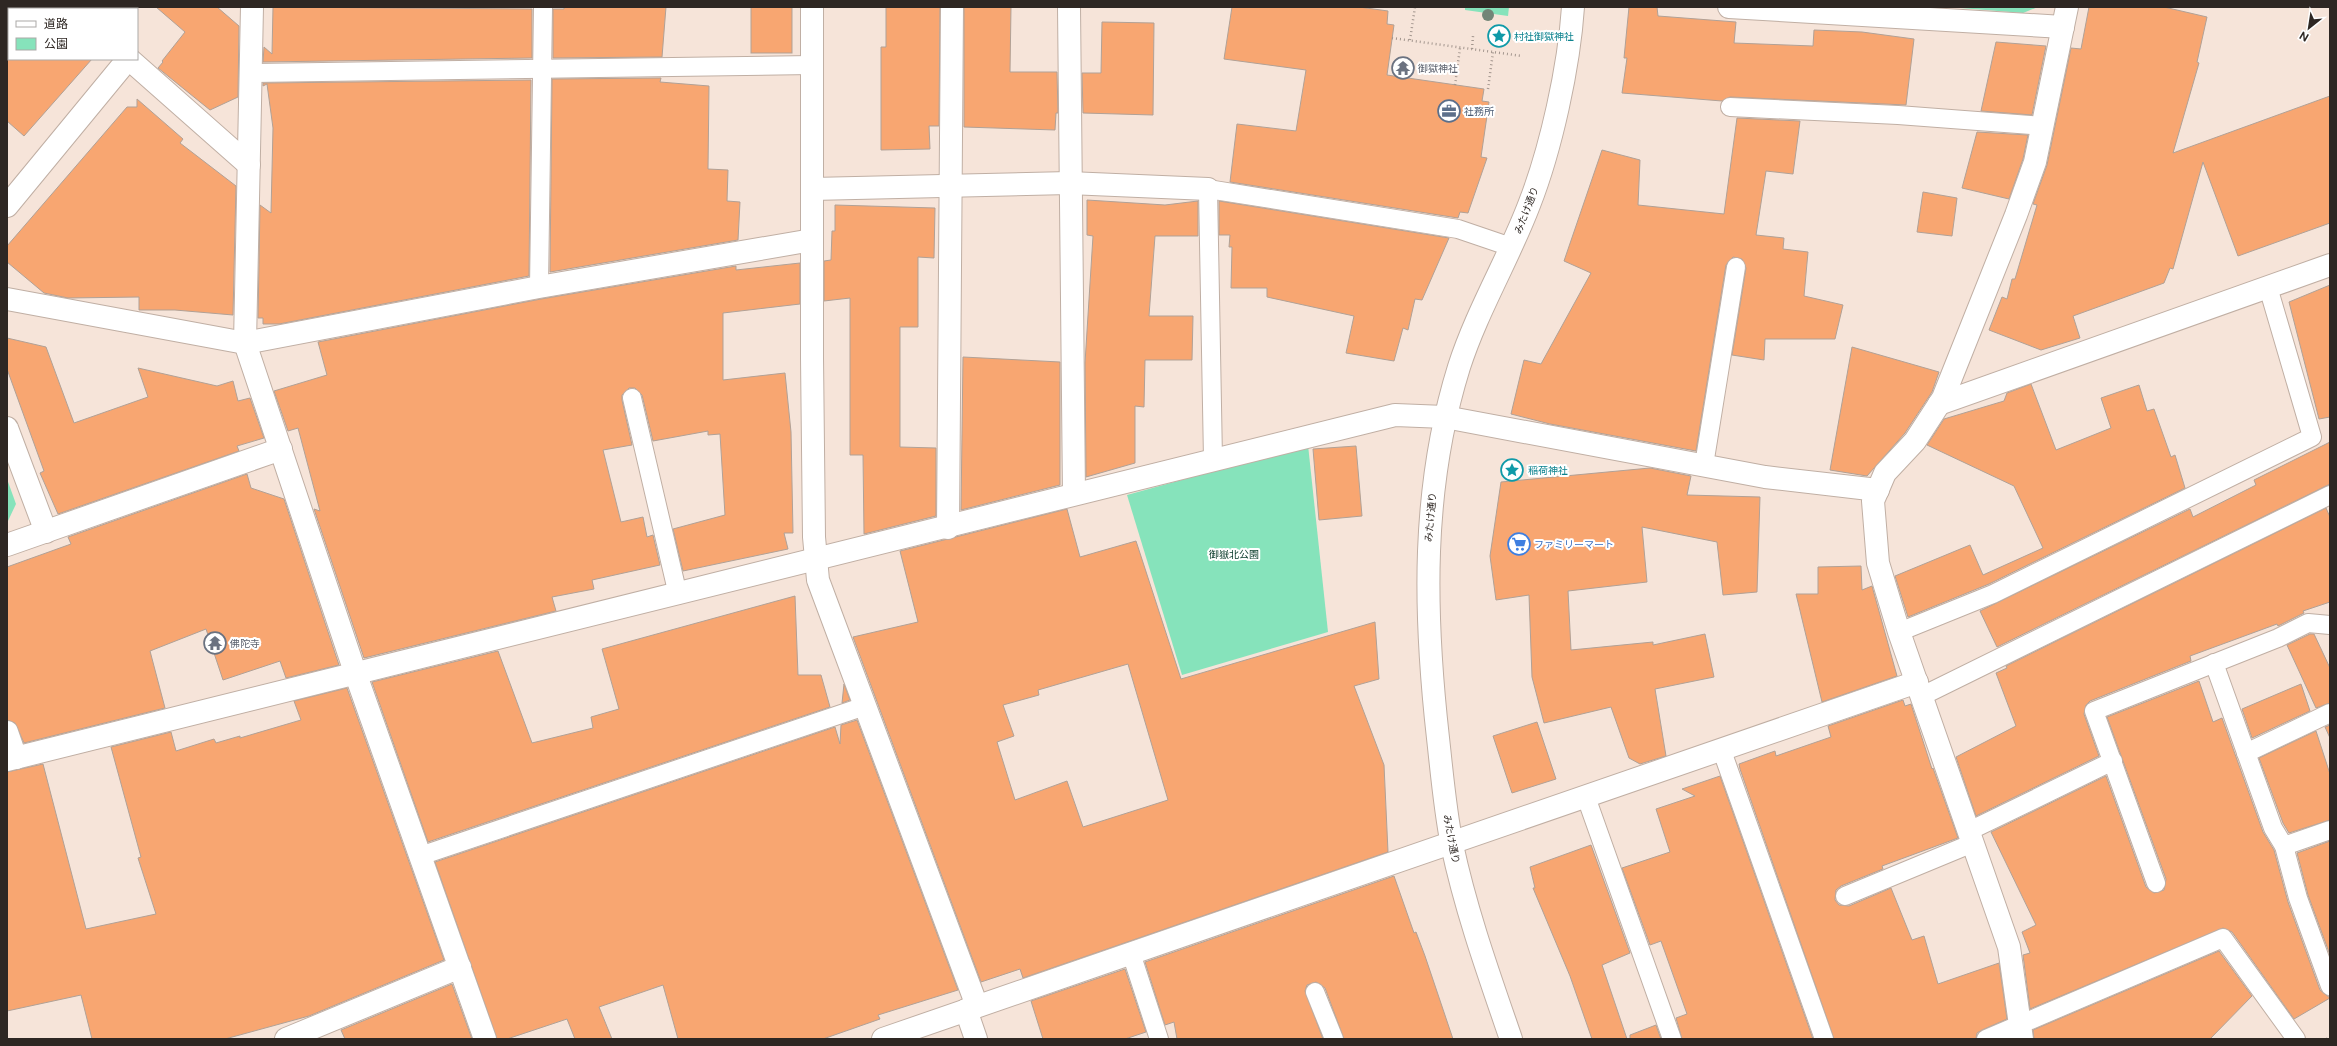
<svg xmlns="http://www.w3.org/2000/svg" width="2337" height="1046" font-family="'Public Sans','Noto Sans JP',sans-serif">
  <rect width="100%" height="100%" fill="#f6e4d9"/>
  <g fill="#86e3bb">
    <polygon points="1465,7 1509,7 1508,16 1465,10"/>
    <polygon points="1948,7 2038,7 2023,13"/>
    <polygon points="1308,445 1328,632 1182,675 1127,495"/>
    <polygon points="7,479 16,504 7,523"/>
  </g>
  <g fill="#f8a671" stroke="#b1a196" fill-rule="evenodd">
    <polygon points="156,7 217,7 239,26 238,97 210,110 158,68 163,62 162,61 185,32"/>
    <polygon points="273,7 532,9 532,58 263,62 264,47 272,54"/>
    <polygon points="564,7 666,7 662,57 553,58 553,9 564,9"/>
    <rect x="751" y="7" width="41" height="46"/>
    <polygon points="886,7 940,7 939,126 929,126 930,149 881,150 881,47 886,47"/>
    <polygon points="964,7 1011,7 1010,72 1057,72 1058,113 1056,113 1055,130 964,127"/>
    <polygon points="1232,7 1359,7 1388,11 1387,24 1394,25 1387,75 1484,89 1482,101 1489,102 1481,157 1487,158 1468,213 1460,212 1458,218 1230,182 1237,124 1296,131 1306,70 1224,59"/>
    <polygon points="1629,7 1657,7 1658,16 1736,22 1734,43 1813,46 1814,30 1862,32 1914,39 1906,105 1730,97 1722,101 1622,93 1627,58 1624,58"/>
    <polygon points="2089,7 2164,7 2207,17 2197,62 2199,63 2173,153 2330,96 2330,223 2238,256 2203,162 2173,269 2170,268 2164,283 2073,316 2080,338 2041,350 1989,330 2002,297 2007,299 2012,279 2015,279 2037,205 2033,204 2047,165 2071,48 2081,49"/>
    <polygon points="1102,22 1154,23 1153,115 1083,113 1082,73 1101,73"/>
    <polygon points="1996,42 2046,46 2032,115 1981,111"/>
    <polygon points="7,59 92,59 24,136 7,121"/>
    <polygon points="661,78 660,82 709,86 708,169 728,170 727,201 740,202 738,240 550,272 552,79"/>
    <polygon points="531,80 529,276 279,324 263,324 263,318 258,318 260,205 271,213 273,128 267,84 263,86 263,83"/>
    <polygon points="137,99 183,139 180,143 236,186 233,315 175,310 139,310 139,297 68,298 44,293 7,262 7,246 127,107 137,107"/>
    <polygon points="1737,118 1800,121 1793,174 1766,171 1756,235 1784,238 1783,249 1808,252 1804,296 1843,305 1835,339 1765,339 1764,360 1732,355 1746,268 1742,259 1733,257 1726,265 1696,451 1550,424 1511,414 1524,360 1541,364 1591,273 1564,261 1602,150 1640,160 1638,205 1724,214"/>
    <polygon points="1977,132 2028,135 2023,159 2009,199 1962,188"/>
    <polygon points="1923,192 1957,198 1952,236 1917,232"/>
    <polygon points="1087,200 1165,205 1198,201 1198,236 1155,236 1149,316 1193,316 1192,360 1145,360 1144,407 1135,406 1135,463 1086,477 1085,363 1093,236 1087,235"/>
    <polygon points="1219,201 1449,238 1422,300 1415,299 1408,330 1403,328 1394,361 1346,353 1354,316 1267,297 1267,288 1231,288 1232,247 1229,247 1230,235 1219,235"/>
    <polygon points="835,205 935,208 934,258 918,257 918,327 900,327 900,447 936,448 936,516 864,534 863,455 850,455 850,298 824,301 824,261 831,260 832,231 835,231"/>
    <polygon points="800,263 800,304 723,313 723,380 785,373 791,432 793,533 784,533 788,549 683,571 673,529 725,515 720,434 708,435 708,431 653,441 642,395 635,388 629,388 622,395 622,400 632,445 603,450 621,522 643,517 647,537 653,535 660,565 592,580 594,589 552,597 556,611 364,658 314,509 320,511 298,428 288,431 274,391 327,375 318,342 541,299 736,266 736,270"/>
    <polygon points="2330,285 2330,417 2319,419 2289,302"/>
    <polygon points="7,338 46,347 74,423 148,397 138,368 217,386 233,381 238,401 250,398 264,438 237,446 239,451 58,514 40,473 44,471 7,369"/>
    <polygon points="1852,347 1939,372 1932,392 1905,433 1867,476 1830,470"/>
    <polygon points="963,357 1060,362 1060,485 961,510"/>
    <polygon points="2031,384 2056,450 2111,428 2101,398 2139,385 2147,411 2154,409 2171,457 2175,455 2185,488 1989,584 1908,617 1895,576 1970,545 1983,575 2043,548 2014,486 1927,445 1944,419 2004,401 2007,393"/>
    <polygon points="2330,442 2330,484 1997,647 1980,611 2190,509 2193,517 2256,485 2254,480"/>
    <polygon points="1356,446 1362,516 1319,520 1313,449"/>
    <polygon points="1650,468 1691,476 1687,495 1760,497 1757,592 1723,595 1717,542 1642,527 1647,582 1568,591 1571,650 1653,642 1653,645 1705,634 1714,677 1655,689 1666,756 1640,764 1629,758 1611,707 1544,723 1532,677 1529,595 1496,600 1490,556 1501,482"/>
    <polygon points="247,474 251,488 284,499 339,665 286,678 280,661 223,680 206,629 150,651 165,708 24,743 15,723 7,720 7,567 71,544 68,537"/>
    <polygon points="2326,508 2330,517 2330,602 2303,611 2304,613 2278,626 2277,624 2190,656 2191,661 2090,701 2086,705 2084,714 2099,756 1976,816 1956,757 2016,726 1996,673 2007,668 2006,666"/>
    <path d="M 1067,509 L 1080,557 L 1136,541 L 1181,679 L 1375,622 L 1379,679 L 1354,686 L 1384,765 L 1388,852 L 1023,978 L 1020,969 L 981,982 L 853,637 L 918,622 L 900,551 ZM 1128,664 L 1168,800 L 1083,827 L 1067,781 L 1015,800 L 997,742 L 1014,736 L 1003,705 L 1039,695 L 1038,690 Z"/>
    <polygon points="1861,566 1862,590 1872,586 1897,676 1822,702 1796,594 1818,594 1818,567"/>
    <polygon points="795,596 798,675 821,675 830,707 428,842 372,682 498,651 532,743 593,728 591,717 619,709 602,649"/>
    <polygon points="2310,634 2314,634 2330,668 2330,703 2316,708 2287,645"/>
    <polygon points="2199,681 2213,722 2222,718 2263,832 2274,850 2288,902 2320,990 2330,998 2294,1019 2232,932 2223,928 2030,1009 2023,955 2030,953 2022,932 2036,925 1991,832 2106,776 2146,887 2154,893 2164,890 2166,879 2107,717"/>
    <polygon points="844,684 850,700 842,703"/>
    <polygon points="2301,684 2310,711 2252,738 2242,709"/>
    <polygon points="347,688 444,960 309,1016 225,1039 92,1039 81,995 7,1011 7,772 43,764 86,929 156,914 138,858 141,857 111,747 171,732 176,751 214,739 216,743 240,736 240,738 301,720 294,701"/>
    <polygon points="1903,700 1905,706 1911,704 1932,769 1933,768 1958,838 1882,866 1883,869 1841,886 1836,890 1835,900 1839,905 1849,906 1891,888 1912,940 1924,936 1938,984 1999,963 2007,1019 1982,1030 1977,1033 1976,1039 1834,1039 1740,769 1739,764 1775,751 1776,756 1831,737 1828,726"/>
    <polygon points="857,720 958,990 878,1015 880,1019 823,1039 678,1039 663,985 599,1007 612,1039 575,1039 567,1019 507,1039 497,1039 435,862 835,727 840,744 841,725"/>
    <polygon points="1537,722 1556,779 1512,793 1493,736"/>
    <polygon points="2330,725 2330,738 2325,727"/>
    <polygon points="2316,731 2330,774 2330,820 2289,833 2283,823 2259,758"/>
    <polygon points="1720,776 1813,1039 1682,1039 1676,1018 1687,1014 1661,941 1650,945 1622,868 1670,852 1656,809 1695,796 1682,789"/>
    <polygon points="2330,841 2330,955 2308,895 2297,853"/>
    <polygon points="1591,845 1630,953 1602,965 1627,1039 1592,1039 1570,976 1533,888 1535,888 1530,867"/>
    <polygon points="1394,876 1414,933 1416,932 1425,956 1453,1039 1344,1039 1325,988 1316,982 1307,985 1305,991 1323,1039 1177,1039 1174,1022 1165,1025 1145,962"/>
    <polygon points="2219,951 2252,996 2210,1039 2034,1039 2033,1030"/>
    <polygon points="1125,969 1146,1032 1125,1039 1043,1039 1031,1001"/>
    <polygon points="452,984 472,1039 345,1039 341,1030"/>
    <polygon points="1656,1025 1661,1039 1630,1039 1630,1035"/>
  </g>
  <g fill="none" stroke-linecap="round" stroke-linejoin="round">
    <g stroke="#c0afa4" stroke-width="20">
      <g id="service">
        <polyline points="251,73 812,65"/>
        <polyline points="1730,107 1898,115 2043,126"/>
        <polyline points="539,287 543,7"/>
        <polyline points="632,398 678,595"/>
        <polyline points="1213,459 1208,189 1458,229 1511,247"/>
        <polyline points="1704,465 1736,267"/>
        <polyline points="1899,632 1993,594 2312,437 2268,287"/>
        <polyline points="2214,663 2273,828 2284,846 2298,898 2330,986"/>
        <polyline points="1922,696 2330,495"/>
        <polyline points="1722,751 1824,1039"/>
        <polyline points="2246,753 2330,713"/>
        <polyline points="1586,797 1672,1039"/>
        <polyline points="1969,831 2113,761"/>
        <polyline points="2284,846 2330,830"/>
        <polyline points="420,856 865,706"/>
        <polyline points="2156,883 2094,711 2278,638 2308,623 2330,625"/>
        <polyline points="1845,896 1973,843"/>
        <polyline points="1131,953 1159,1039"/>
        <polyline points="1315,992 1334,1039"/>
        <polyline points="1986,1039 2223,938 2296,1039"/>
      </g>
    </g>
    <g stroke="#c0afa4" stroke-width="24">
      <g id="minor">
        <polyline points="70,7 72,9"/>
        <polyline points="252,7 245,343 356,675 485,1039"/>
        <polyline points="812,7 812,358 814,537 818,580 977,1006"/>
        <polyline points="1069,7 1074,494"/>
        <polyline points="1729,7 2063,27"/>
        <polyline points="129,59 249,165"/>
        <polyline points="812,189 1069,183 1208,189"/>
        <polyline points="7,206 128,59"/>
        <polyline points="7,299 245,343 539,287 812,240"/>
        <polyline points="1939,404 2330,265"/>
        <polyline points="7,428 46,532"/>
        <polyline points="948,528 952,7"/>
        <polyline points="7,545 281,449"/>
        <polyline points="7,732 16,758"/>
        <polyline points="7,760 1395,415 1445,417 1765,477 1878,490"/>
        <polyline points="966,1010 976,1039"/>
        <polyline points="286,1039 460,967"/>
        <polyline points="883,1039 1917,682"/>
        <polyline points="2022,1039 2009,947 1899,632 1878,563 1873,501 1885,473 1915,441 1943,398 2016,215 2035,162 2067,7"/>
      </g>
    </g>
    <g stroke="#c0afa4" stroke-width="24">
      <path id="tertiary" d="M 1511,1039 C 1489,975 1466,911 1452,845 C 1445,810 1442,774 1438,738 C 1424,613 1421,489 1459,367 C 1477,311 1508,260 1529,205 C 1551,149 1569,67 1573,7"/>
    </g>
    <g stroke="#a3968e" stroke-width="2.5" stroke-dasharray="1 3" stroke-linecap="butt">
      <polyline points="1392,38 1522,56"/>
      <polyline points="1410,40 1415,7"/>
      <polyline points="1472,49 1473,36"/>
      <polyline points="1455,85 1460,48"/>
      <polyline points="1488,89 1493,52"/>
      <polyline points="2327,1039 2330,1036"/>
    </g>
    <use href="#service" stroke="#fff" stroke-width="18"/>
    <use href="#minor" stroke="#fff" stroke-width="22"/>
    <use href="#tertiary" stroke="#fff" stroke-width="22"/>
  </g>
  <circle fill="#728577" cx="1488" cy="15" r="6"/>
  <defs>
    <g id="sight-ring" transform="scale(1.15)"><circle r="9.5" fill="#fff" stroke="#0f9aa8" stroke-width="1.5"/><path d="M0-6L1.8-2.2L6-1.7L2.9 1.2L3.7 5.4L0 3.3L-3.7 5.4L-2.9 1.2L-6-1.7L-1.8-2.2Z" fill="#0f9aa8"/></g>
    <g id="temple-ring" transform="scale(1.15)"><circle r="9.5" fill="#fff" stroke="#6b7280" stroke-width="1.5"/><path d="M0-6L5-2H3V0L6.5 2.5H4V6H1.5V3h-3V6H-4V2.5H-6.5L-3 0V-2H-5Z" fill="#6b7280"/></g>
    <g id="office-ring" transform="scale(1.15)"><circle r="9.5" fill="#fff" stroke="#5c6f8a" stroke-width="1.5"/><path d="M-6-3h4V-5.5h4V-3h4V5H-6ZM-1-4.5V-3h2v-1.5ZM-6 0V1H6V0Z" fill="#5c6f8a"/></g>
    <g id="supermarket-ring" transform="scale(1.15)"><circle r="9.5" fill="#fff" stroke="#3f7fe0" stroke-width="1.5"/><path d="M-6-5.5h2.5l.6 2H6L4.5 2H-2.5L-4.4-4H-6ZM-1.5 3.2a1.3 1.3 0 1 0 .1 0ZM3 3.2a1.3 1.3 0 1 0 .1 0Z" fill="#3f7fe0"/></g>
  </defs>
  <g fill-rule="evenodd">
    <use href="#sight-ring" x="1499" y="36"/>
    <use href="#temple-ring" x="1403" y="68"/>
    <use href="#office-ring" x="1449" y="111"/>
    <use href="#sight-ring" x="1512" y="470"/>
    <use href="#supermarket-ring" x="1519" y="544"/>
    <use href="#temple-ring" x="215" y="643"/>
  </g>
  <g text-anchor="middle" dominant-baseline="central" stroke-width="4" stroke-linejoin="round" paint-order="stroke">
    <g font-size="10" fill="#0d838f" stroke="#fff" text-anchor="start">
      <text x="1514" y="36">村社御獄神社</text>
      <text x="1528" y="470">稲荷神社</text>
    </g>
    <g font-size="10" fill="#5b616d" stroke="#fff" text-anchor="start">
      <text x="1418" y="68">御獄神社</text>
      <text x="230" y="643">佛陀寺</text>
    </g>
    <g font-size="10" fill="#4e5e75" stroke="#fff" text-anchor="start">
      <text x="1464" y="111">社務所</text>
    </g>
    <g font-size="10" fill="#2e2723" stroke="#fff">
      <text transform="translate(1526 210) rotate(-69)">みたけ通り</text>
      <text transform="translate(1430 517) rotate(-85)">みたけ通り</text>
      <text transform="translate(1452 839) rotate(79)">みたけ通り</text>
    </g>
    <g font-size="10" fill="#366cbe" stroke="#fff" text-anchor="start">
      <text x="1534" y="544">ファミリーマート</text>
    </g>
    <g font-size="10" fill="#063827" stroke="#fff">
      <text x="1234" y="554">御嶽北公園</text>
    </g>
  </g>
  <rect width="2337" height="1046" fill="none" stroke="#2e2723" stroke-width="16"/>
  <rect x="8" y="8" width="130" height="52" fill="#ffffff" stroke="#aba9a7"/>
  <rect x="16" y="21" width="20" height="6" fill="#ffffff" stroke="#aba9a7"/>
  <text x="44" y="28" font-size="12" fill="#2e2723">道路</text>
  <rect x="16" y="38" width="20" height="12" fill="#86e3bb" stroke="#aba9a7"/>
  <text x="44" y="48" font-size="12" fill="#2e2723">公園</text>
  <g transform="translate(2309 28) rotate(210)" stroke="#ffffff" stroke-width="3" paint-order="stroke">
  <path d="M0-3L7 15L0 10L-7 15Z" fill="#2e2723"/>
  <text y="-6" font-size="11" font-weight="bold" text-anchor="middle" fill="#2e2723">N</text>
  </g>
</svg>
